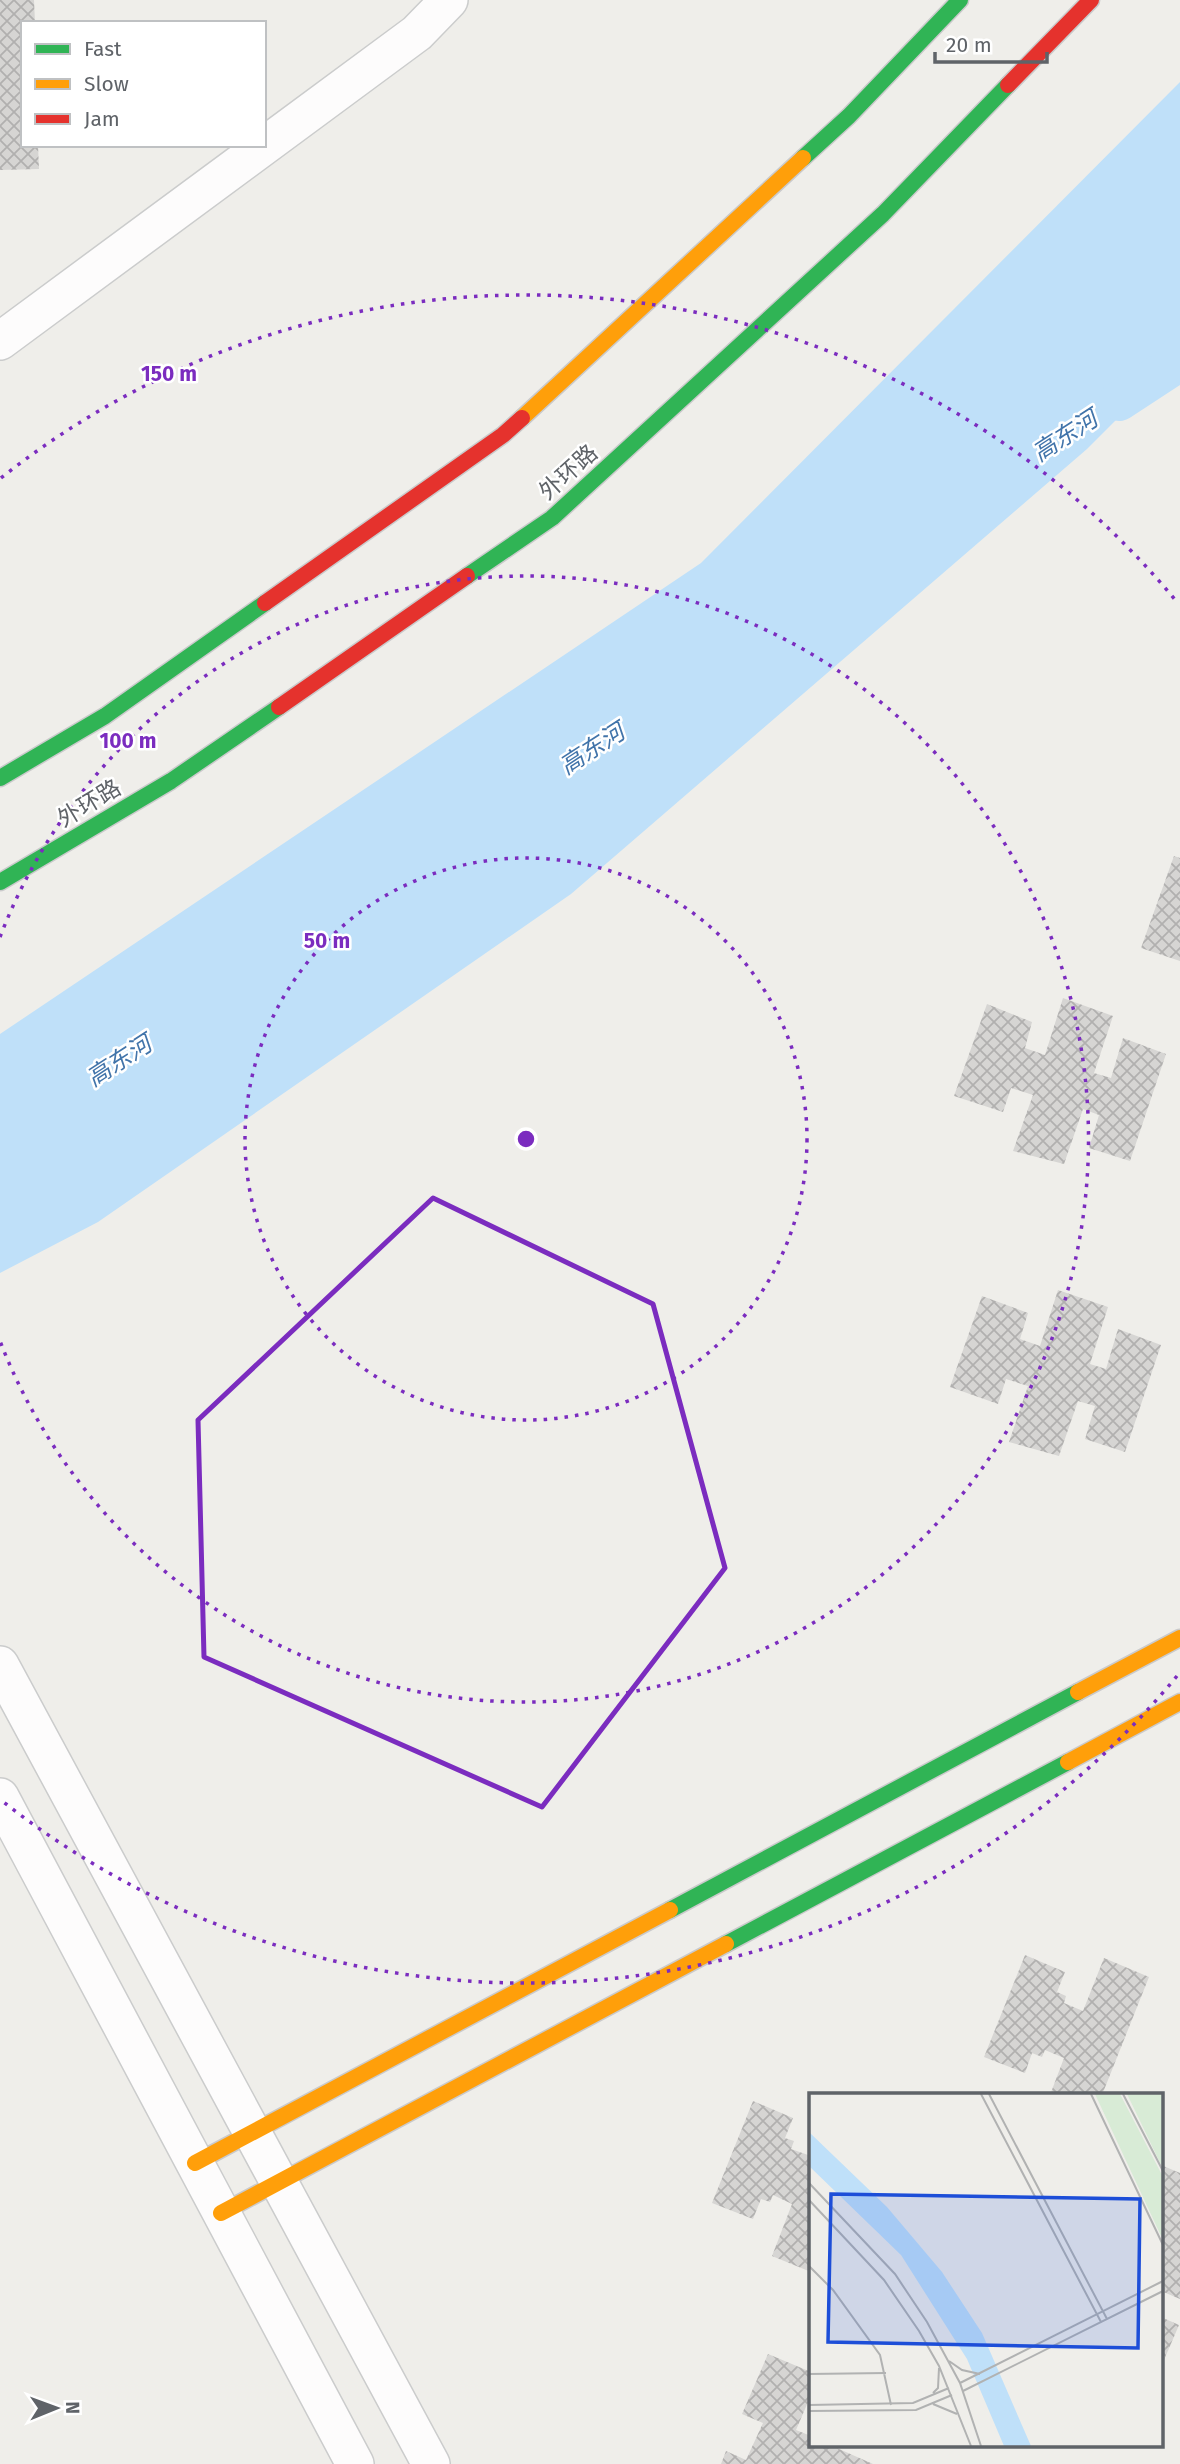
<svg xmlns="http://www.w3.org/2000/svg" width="1180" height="2464" font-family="'Fira Sans','Noto Sans SC',sans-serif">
  <defs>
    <pattern id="building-cross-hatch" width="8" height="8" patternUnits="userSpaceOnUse" patternTransform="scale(1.75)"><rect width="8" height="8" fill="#d6d5d3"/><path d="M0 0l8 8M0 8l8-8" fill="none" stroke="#b1b0af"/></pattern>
  </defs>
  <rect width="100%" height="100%" fill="#efeeea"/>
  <polygon fill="#bfe0f9" points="1180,82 1180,356 1087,449 571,894 98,1222 0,1273 0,1034 701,563"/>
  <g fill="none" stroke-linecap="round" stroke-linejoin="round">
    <polyline stroke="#bfe0f9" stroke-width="40" points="1119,401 1174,365 1180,354"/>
  </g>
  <g fill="url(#building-cross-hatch)">
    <polygon points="0,0 34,0 35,23 23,23 23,145 38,145 39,169 0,170"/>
    <polygon points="1174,856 1180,858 1180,961 1141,948"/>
    <polygon points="1063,998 1113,1016 1094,1073 1111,1078 1123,1038 1166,1054 1130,1161 1089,1148 1099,1115 1083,1109 1064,1164 1013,1151 1033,1095 1011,1088 1003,1112 954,1096 987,1004 1032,1022 1025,1048 1045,1055"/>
    <polygon points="1058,1290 1108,1307 1090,1364 1106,1369 1118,1329 1161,1345 1125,1452 1085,1439 1095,1406 1078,1401 1059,1456 1009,1442 1028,1386 1006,1379 998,1404 950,1387 982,1296 1028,1313 1020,1339 1040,1346"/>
    <polygon points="1025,1955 1065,1972 1057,1992 1066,1996 1064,2003 1083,2011 1104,1958 1149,1977 1102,2095 1050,2095 1064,2058 1045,2050 1042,2057 1032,2053 1025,2073 984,2057"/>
    <polygon points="753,2101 793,2118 785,2138 794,2141 791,2149 811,2156 811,2272 772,2256 792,2204 773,2195 770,2202 761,2199 753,2219 712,2203"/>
    <polygon points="1161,2165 1180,2173 1180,2299 1161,2291"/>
    <polygon points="1161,2317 1179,2325 1161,2367"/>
    <polygon points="768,2354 811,2372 811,2395 796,2430 811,2436 811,2445 830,2445 873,2464 721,2464 726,2451 746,2460 763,2423 742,2414"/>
  </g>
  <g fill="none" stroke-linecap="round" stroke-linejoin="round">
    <g stroke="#cbcccc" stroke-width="40">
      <g id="street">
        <polyline points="0,341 417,33 449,0"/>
        <polyline points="0,1665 431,2464"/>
        <polyline points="0,1797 355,2464"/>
      </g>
    </g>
    <g stroke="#cacacb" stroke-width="19">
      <g id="fast">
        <polyline points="803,158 849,116 960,0"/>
        <polyline points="467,576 552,518 883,214 1008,85"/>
        <polyline points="0,778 105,716 265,603"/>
        <polyline points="0,882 171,781 279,707"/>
        <polyline points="670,1910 1078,1692"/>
        <polyline points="726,1944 1068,1762"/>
      </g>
    </g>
    <g stroke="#cacacb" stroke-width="19">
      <g id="slow">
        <polyline points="522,418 803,158"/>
        <polyline points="1078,1692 1180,1638"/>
        <polyline points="1068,1762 1180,1702"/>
        <polyline points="195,2163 670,1910"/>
        <polyline points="221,2213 726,1944"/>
      </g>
    </g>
    <g stroke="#cacacb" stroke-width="19">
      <g id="jam">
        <polyline points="1008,85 1091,0"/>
        <polyline points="265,603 503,435 522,418"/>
        <polyline points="279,707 467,576"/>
      </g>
    </g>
    <use href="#street" stroke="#fdfcfc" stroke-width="37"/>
    <use href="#fast" stroke="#30b455" stroke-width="16"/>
    <use href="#slow" stroke="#ff9f0a" stroke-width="16"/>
    <use href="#jam" stroke="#e5322d" stroke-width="16"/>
  </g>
  <path fill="none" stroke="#7b2cbf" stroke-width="5" stroke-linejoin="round" d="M 433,1198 L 653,1304 L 725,1568 L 542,1807 L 204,1657 L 198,1420 Z"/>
  <g fill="none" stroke="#7b2cbf" stroke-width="3.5" stroke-dasharray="3.5 7">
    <circle cx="526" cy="1139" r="281"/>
    <path d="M0 937A563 563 0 1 1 0 1341"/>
    <path d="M1177 1676A844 844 0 0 1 1 1800M1 478A844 844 0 0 1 1177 602"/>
  </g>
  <g text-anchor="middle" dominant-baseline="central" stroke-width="5" stroke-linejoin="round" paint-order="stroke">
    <g font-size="23" fill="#5f6368" stroke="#fff">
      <text transform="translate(568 472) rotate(-42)">外环路</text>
      <text transform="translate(89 803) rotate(-31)">外环路</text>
    </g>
    <g font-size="24" font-style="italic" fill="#4174aa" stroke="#fff">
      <text transform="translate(1065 436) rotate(-33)">高东河</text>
      <text transform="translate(592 749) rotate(-33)">高东河</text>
      <text transform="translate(119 1061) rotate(-33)">高东河</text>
    </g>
  </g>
  <g transform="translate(809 2093)">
    <rect width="354" height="354" fill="#efeeea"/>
    <path d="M 286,1 L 311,1 L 353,82 L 353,145 ZM 318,1 L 353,1 L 353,74 L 332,30 Z" fill="#d8ebd6"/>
    <path d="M 0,39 L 78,114 L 133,179 L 173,240 L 222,353 L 195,353 L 158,266 L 92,162 L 0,73 Z" fill="#bfe0f9"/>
    <path fill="none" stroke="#b1b2b2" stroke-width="2" d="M 172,1 L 292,229M 180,1 L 298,226M 282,1 L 354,152M 314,1 L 354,78M 0,90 L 86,181 L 118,229 L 151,290 L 172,353M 0,107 L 75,187 L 110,238 L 130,273 L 162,353M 0,173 L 24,197 L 71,262 L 82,312M 140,268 L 153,277 L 171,281M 0,281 L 77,280M 151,290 L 354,188M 154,298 L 354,198M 124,300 L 129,295 L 130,275M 124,311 L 148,321M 0,312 L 104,310 L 140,295M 0,318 L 107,317 L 143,302"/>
    <path fill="#1d4ed8" fill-opacity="0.15" stroke="#1d4ed8" stroke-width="3.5" d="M 22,101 L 331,106 L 329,255 L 19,249 Z"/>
    <rect width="354" height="354" fill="none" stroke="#5f6368" stroke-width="3.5"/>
  </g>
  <circle cx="526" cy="1139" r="10" fill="#7b2cbf" stroke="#fff" stroke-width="3.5"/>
  <g font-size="21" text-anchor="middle" font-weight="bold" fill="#7b2cbf" stroke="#fff" stroke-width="5" stroke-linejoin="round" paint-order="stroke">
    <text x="169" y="381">150 m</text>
    <text x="128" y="748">100 m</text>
    <text x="327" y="948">50 m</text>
  </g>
  <rect x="21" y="21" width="245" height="126" fill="#ffffff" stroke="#bfc1c3" stroke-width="2"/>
  <rect x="35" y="44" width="35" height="10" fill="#30b455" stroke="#bfc1c3" stroke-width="2"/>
  <text x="84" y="56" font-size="21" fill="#5f6368">Fast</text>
  <rect x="35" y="79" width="35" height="10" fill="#ff9f0a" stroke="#bfc1c3" stroke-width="2"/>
  <text x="84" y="91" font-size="21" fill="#5f6368">Slow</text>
  <rect x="35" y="114" width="35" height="10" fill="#e5322d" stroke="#bfc1c3" stroke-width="2"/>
  <text x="84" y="126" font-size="21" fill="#5f6368">Jam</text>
  <g transform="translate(56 2408) rotate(89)" stroke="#ffffff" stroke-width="5" paint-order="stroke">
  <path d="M0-5L12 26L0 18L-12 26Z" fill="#5f6368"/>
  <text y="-10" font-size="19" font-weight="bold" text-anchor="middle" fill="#5f6368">N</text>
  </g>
  <path d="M935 52v10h112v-10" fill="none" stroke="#5f6368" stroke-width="3.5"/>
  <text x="946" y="52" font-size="21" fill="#5f6368" stroke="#ffffff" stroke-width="5" paint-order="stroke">20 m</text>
</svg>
